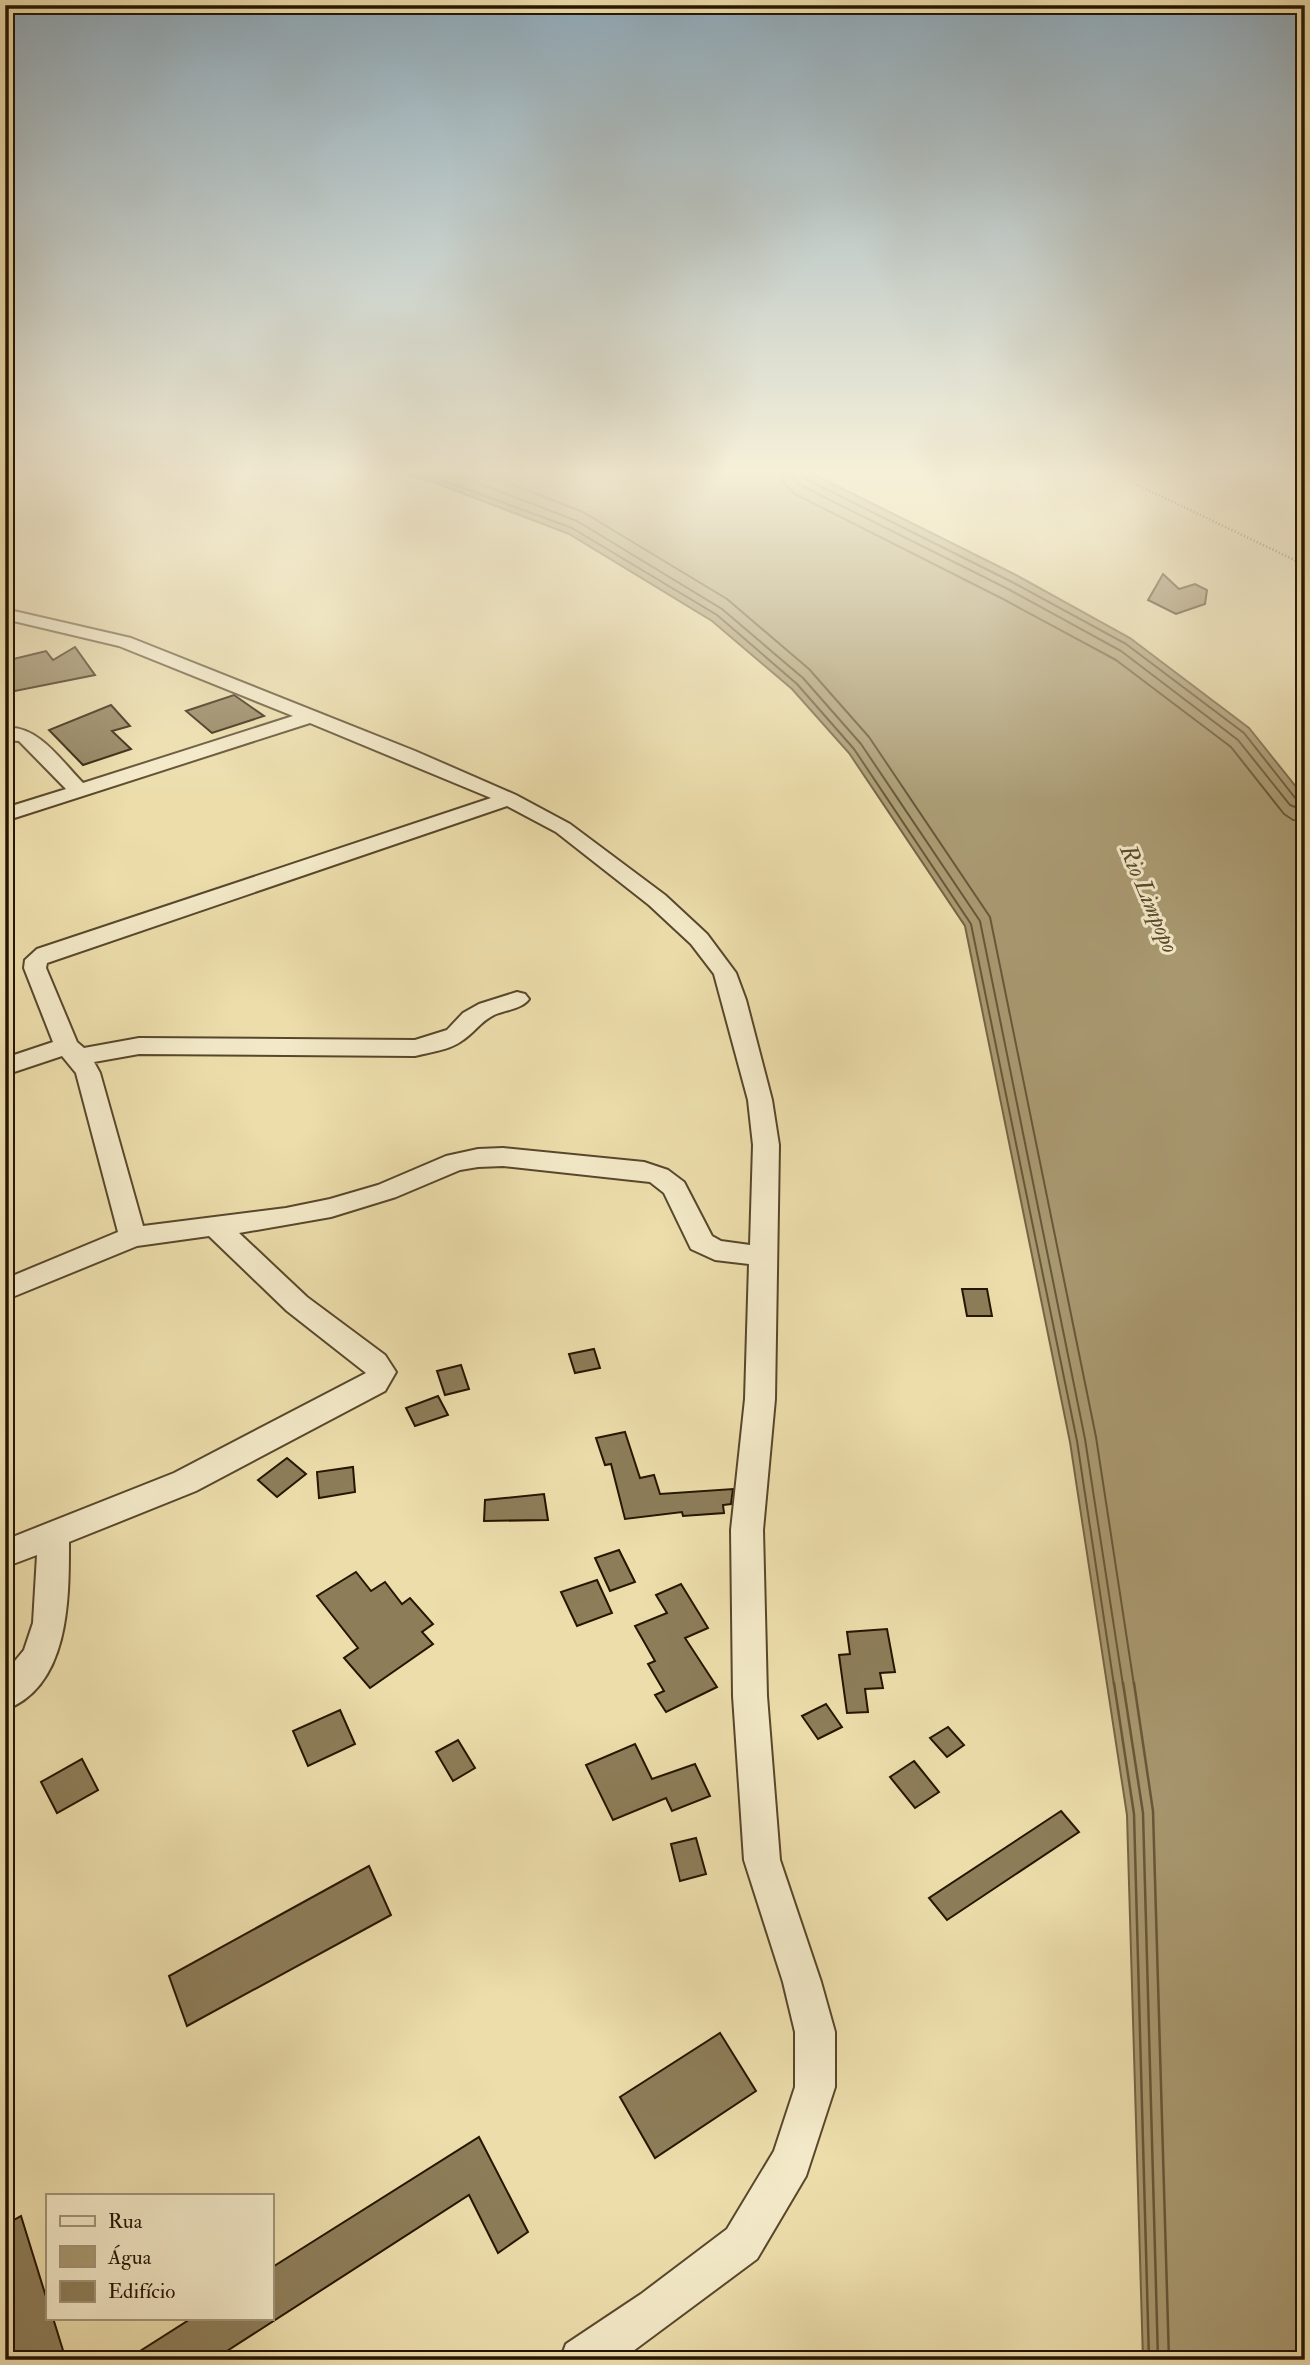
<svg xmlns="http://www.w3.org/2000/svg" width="1310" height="2365" font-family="'IM FELL Double Pica',serif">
  <rect width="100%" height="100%" fill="#ecddab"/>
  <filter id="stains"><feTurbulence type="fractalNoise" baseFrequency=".00286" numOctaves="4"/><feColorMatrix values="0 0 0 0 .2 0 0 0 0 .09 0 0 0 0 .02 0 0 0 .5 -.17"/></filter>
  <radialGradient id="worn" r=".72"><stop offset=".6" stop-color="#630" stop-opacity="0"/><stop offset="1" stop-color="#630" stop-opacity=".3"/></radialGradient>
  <polygon fill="#a99971" stroke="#756444" stroke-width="2" points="385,468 801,468 1016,575 1130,638 1249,728 1305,798 1305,2360 1143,2360 1127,1815 1070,1442 965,926 849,753 792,689 712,621 569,534 441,485"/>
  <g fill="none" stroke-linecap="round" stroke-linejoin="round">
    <g stroke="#685738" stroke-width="2">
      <polyline points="409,468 572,528 717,615 797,684 854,749 971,924 1077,1441 1114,1685"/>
      <polyline points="439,468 577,521 722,609 803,678 861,744 980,921 1085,1439 1123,1685"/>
      <polyline points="470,468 583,512 727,599 809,669 869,737 990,917 1096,1437 1134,1685"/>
      <polyline points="781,468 783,483 795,494 1003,599 1116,660 1231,747 1284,814 1293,820 1305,821"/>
      <polyline points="791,468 793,478 800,485 1008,589 1121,651 1238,740 1290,805 1305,811"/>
      <polyline points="800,468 804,478 1012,582 1126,644 1244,733 1296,799 1305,802"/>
    </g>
    <g stroke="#685738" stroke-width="2.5">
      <polyline points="1114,1683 1134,1814 1149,2360"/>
      <polyline points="1123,1683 1143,1813 1158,2360"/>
      <polyline points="1134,1683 1153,1811 1169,2360"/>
    </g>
  </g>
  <g fill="#8d7d59" stroke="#261500" stroke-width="2">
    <polygon points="1163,574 1179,589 1195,584 1207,590 1205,604 1176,614 1148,600"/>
    <polygon points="75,647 95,675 15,691 5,681 5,661 46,651 53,660"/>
    <polygon points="234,695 264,716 212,733 186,711"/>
    <polygon points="111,705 130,726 112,731 131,749 83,765 49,730"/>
    <polygon points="962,1289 987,1289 992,1316 967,1316"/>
    <polygon points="594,1349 600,1368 575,1373 569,1354"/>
    <polygon points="461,1365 469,1389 445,1395 437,1371"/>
    <polygon points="438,1396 448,1415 415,1426 406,1408"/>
    <polygon points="625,1432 640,1478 654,1475 660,1494 733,1489 731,1504 723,1505 724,1513 683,1516 682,1512 625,1519 611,1464 605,1465 596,1438"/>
    <polygon points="287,1458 306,1474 277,1497 258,1480"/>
    <polygon points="353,1467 355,1492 319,1498 317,1472"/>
    <polygon points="544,1494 548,1520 484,1521 485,1500"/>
    <polygon points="619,1550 635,1582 610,1591 595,1558"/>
    <polygon points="356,1572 371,1591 385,1582 402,1604 410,1598 433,1624 422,1632 433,1644 370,1688 344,1658 358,1648 317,1596"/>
    <polygon points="597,1580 612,1613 577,1626 561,1592"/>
    <polygon points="681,1584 708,1628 685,1638 717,1687 666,1712 655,1695 664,1691 648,1664 655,1661 635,1626 667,1613 656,1595"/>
    <polygon points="887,1629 895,1672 880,1673 883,1688 865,1689 868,1712 847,1713 839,1655 850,1654 847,1632"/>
    <polygon points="826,1704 842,1727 818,1739 802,1716"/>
    <polygon points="340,1710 355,1744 308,1766 293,1731"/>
    <polygon points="948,1727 964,1745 947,1757 930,1738"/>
    <polygon points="458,1740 475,1768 453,1781 436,1752"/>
    <polygon points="635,1744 652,1779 695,1764 710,1796 672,1811 666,1798 613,1820 586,1765"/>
    <polygon points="82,1759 98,1790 57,1813 41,1782"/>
    <polygon points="914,1761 939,1792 915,1808 890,1777"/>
    <polygon points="1061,1811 1079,1832 947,1920 929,1898"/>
    <polygon points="696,1838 706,1874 680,1881 671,1844"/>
    <polygon points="369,1866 391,1915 187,2026 169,1976"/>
    <polygon points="720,2033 756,2091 655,2158 620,2097"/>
    <polygon points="479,2137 528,2232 498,2253 469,2195 213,2360 126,2360 192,2318 271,2318 271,2268"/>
    <polygon points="21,2216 47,2300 47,2318 53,2318 66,2360 5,2360 5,2225"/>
  </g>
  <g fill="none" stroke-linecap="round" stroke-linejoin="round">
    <g stroke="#58472b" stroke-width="4">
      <path id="street" d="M 5,609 L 131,638 L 415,751 L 516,795 L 570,824 L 665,895 L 707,934 L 736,973 L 746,1000 L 772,1100 L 779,1145 L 775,1399 L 763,1530 L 767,1696 L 780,1860 L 821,1982 L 835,2032 L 835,2087 L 806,2176 L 757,2259 L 621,2360 L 560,2360 L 566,2344 L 641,2294 L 727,2229 L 774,2151 L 795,2087 L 795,2032 L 783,1982 L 744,1860 L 733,1696 L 731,1530 L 745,1399 L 749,1264 L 715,1260 L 691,1249 L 664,1193 L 650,1182 L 503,1166 L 478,1167 L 460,1170 L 396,1197 L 331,1217 L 239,1233 L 307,1297 L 385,1355 L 396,1372 L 385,1391 L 196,1491 L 69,1542 C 69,1598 70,1686 5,1710 L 5,1673 L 24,1650 L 33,1623 L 37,1555 L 5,1567 L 5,1540 L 174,1473 L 366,1373 L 287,1311 L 209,1236 L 137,1246 L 5,1300 L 5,1279 L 118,1232 L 76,1073 L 62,1056 L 5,1075 L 5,1058 L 53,1042 L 24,968 L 25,960 L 37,949 L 491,798 L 310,723 L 5,821 L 5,808 L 66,789 L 19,741 L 5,740 L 5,728 C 38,724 63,763 83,783 L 293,716 L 119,646 L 5,619 ZM 507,806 L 556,832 L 649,905 L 691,944 L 714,974 L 748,1100 L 753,1145 L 750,1245 L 721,1241 L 712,1236 L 684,1182 L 668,1170 L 644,1162 L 503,1148 L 478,1149 L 446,1156 L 378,1185 L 330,1199 L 286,1208 L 143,1226 L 100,1073 L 94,1062 L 139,1054 L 415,1056 C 431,1052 450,1050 463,1040 C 475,1032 480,1022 494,1015 C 505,1010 522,1009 529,999 L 525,994 L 517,992 L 479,1004 L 463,1013 L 447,1030 L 415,1040 L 139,1038 L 84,1048 L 77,1042 L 46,968 L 47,963 Z"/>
    </g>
    <polyline stroke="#261500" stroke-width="2.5" stroke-dasharray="1 2.5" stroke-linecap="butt" points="1102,468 1305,565"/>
    <use href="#street" fill="#f3e9c8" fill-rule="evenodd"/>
  </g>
  <linearGradient id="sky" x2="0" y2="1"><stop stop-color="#8fa9b8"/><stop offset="0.59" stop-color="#f6f0d9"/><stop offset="1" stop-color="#f6f0d9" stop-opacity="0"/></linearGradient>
  <rect width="1310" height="799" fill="url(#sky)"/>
  <g text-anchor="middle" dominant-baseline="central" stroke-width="6" stroke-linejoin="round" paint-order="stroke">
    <g font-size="24" font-style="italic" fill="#5a4a2d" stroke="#f3e9c8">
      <text transform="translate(1149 899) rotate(67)">Rio Limpopo</text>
    </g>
  </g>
  <rect width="1310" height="2365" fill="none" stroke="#ecddab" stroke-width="28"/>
  <rect x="7" y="7" width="1296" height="2351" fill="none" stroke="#261500" stroke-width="3.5"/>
  <rect x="14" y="14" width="1282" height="2337" fill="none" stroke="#261500" stroke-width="2"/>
  <rect x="46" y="2194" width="228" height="126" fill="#f3e9c8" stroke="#a19478" stroke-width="2"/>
  <rect x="60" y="2216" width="35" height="10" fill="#f3e9c8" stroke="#a19478" stroke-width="2"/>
  <text x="108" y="2228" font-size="21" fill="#261500">Rua</text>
  <rect x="60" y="2246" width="35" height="21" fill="#a99971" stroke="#a19478" stroke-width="2"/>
  <text x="108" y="2264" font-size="21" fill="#261500">Água</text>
  <rect x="60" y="2281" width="35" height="21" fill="#8d7d59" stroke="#a19478" stroke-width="2"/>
  <text x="108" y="2298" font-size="21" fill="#261500">Edifício</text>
  <rect width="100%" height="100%" filter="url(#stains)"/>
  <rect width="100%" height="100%" fill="url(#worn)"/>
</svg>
